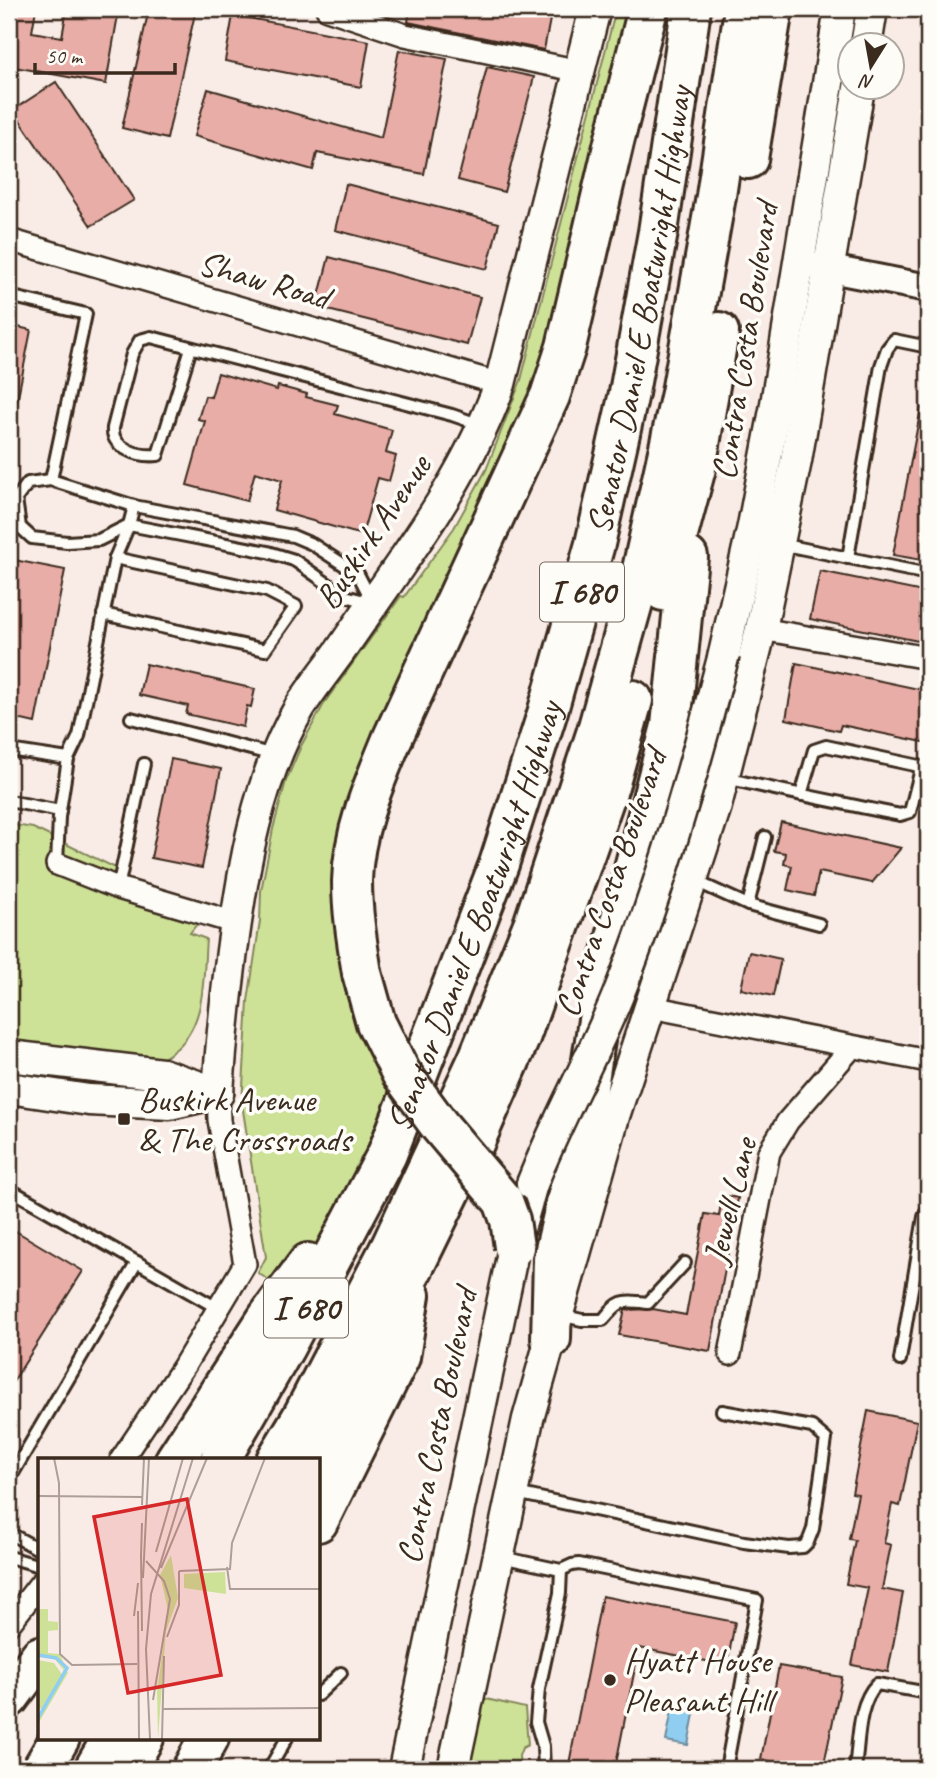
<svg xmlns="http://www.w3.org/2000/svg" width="937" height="1778" font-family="Caveat,sans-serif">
  <rect width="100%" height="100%" fill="#f9ece7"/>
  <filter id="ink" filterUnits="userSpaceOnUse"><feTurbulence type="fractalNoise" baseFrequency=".0143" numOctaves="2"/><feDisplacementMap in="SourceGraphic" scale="14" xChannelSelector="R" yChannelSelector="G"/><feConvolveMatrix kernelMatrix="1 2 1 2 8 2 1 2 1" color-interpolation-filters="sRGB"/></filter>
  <g filter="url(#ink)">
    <g fill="#cde297" stroke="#84865a" stroke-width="2">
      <polygon points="616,9 647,9 566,347 352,879 401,1073 387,1154 286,1292 258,1273 266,1257 242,1104 248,1001 260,921 261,891 273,829 286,781 301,746 325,702 401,596 404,597 454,528 486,470 521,380"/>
      <path d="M 9,824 L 33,828 L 122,871 L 118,887 L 205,914 L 190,933 L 206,939 C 203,977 207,1027 172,1052 C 167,1057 159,1060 153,1063 L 9,1042 Z"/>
      <polygon points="469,1695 525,1708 528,1745 522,1748 519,1756 520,1769 453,1769"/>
    </g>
    <polygon fill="#90cef1" stroke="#6e8c9d" stroke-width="2" points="673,1704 695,1709 688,1745 666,1741"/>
    <g fill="#e8ada7" stroke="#3b2a1e" stroke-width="2">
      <polygon points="9,9 36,9 32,32 62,37 67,9 119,9 106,84 9,66"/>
      <polygon points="149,9 196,9 167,139 122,128"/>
      <polygon points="410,9 552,9 544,50 408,22"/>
      <polygon points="233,15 369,41 361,87 225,61"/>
      <polygon points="399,50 447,59 424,174 317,153 313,170 194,136 208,89 381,138"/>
      <polygon points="487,67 534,77 504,192 458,180"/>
      <polygon points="56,82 134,200 91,226 13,110"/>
      <polygon points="346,184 499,223 487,269 335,230"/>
      <polygon points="329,257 480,297 467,345 316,307"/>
      <polygon points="9,325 31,330 16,407 9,406"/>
      <polygon points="218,373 277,390 278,386 307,394 306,397 338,405 335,414 392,430 386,453 396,456 389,481 378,478 362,535 274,510 282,480 255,472 247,501 187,485 205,421 198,419 205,396 211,397"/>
      <polygon points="921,408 928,408 928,561 893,555"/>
      <polygon points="9,559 65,570 35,723 9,717"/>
      <polygon points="820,571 928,593 928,643 810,619"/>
      <polygon points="796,663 928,691 928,743 841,725 839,731 786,719"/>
      <polygon points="146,664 255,689 251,707 247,706 243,727 186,714 188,706 139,695"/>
      <polygon points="171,759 221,769 202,868 151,858"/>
      <polygon points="781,822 901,848 872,883 819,872 814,896 787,890 792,866 784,864 786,853 774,851"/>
      <polygon points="749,952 781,959 773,996 741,989"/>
      <polygon points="722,1195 738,1198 710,1351 619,1335 625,1310 653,1309 686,1315 705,1214 719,1216"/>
      <polygon points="9,1227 83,1271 9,1388"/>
      <polygon points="868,1411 917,1421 900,1506 892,1504 884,1543 891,1545 882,1589 903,1593 888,1672 852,1665 868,1588 846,1584 855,1540 849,1539 858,1494 852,1493"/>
      <polygon points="602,1596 735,1622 727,1665 639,1648 615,1769 568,1769"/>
      <polygon points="779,1666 842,1677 823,1769 772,1769 774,1762 761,1759"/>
    </g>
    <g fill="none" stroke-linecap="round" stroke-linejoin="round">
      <g stroke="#3b2a1e" stroke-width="16">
        <g id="service">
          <polyline points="9,296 86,314 51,480"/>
          <path d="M 191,348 L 158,455 C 140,457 111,449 113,428 L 132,354 L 140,340 L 151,337 L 452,415 L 481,425"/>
          <polygon points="51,480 134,506 293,536 312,544 358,574 373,603 345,596 294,560 268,552 129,525 99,540 67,542 32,538 20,527 16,499 28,483"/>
          <polyline points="780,544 928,574"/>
          <polyline points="848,558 881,366 887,349 894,340 928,347"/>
          <polyline points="103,614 265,650 296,606 267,591 115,558"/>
          <polyline points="131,718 274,755"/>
          <polyline points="9,750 68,759 79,736 115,558 129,525 134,506"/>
          <path d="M 726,778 C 784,792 842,803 900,815 L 910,812 L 920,773 L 919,766 L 826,746 L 814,750 L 801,795"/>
          <polyline points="9,801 60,811"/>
          <polyline points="57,864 59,817 68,759"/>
          <polyline points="693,880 748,905 819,924"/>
          <polyline points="118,888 144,764"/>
          <polyline points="748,905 765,837"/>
          <polyline points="9,1189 219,1309"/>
          <path d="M 560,1315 L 582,1320 L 603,1320 C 620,1299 622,1300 648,1303 L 685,1263"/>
          <polyline points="900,1360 924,1217 928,1208"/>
          <polyline points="9,1480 137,1262"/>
          <polyline points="516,1493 744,1542 789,1548 803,1547 808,1542 813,1529 826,1439 812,1427 722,1411"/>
          <polyline points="9,1533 40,1550"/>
          <polyline points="9,1557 40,1566"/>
          <polyline points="501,1557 561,1570 572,1565 579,1564 757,1600 726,1769"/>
          <polyline points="318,1695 341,1673"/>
          <polyline points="269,1769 287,1738"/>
          <polyline points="544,1769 543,1746 536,1722 539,1689 560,1593 561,1570"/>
          <path d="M 855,1769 C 859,1742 857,1704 877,1684 L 928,1693"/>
          <polyline points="927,1769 928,1764"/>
        </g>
      </g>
      <g stroke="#3b2a1e" stroke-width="26">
        <g id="minor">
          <polyline points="327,9 405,35 580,71"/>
          <polyline points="9,240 500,384"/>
          <polyline points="761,629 928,658"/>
          <polyline points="57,864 118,888 236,923"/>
          <polyline points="651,1007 928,1061"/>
          <polyline points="730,1354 769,1152 788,1121 852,1047"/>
          <polyline points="121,1460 184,1366 245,1264 219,1120 218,1093"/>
          <polyline points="9,1624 40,1584"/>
        </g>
      </g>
      <g stroke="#3b2a1e" stroke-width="32">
        <polyline id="tertiary" points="810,265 928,288"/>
      </g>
      <g stroke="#3b2a1e" stroke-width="35">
        <g id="secondary">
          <polyline points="866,46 872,9"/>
          <polyline points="724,654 753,526 775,410 840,9"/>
          <polyline points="9,1056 162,1074 218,1093"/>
          <polyline points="9,1088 89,1100 170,1104 218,1093"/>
          <path d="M 218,1093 C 221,1045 226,998 232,951 C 243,868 257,780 300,707 C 313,686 329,667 343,647 C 401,562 465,482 500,384 L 595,9"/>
          <polyline points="404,1769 514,1247 532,1184"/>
          <polyline points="453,1769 528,1419 615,1113 716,806 761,629 796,461 859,88"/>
        </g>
      </g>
      <g stroke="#3b2a1e" stroke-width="44">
        <g id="motorway">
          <polyline points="748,159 773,9"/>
          <polyline points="663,591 696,468 719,332"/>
          <path d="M 362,973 C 357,942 352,912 352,881 C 353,831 374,783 393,737 L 550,396 L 566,347 L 614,142 L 648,9"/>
          <polyline points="551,1339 553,1258 579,1147 603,987 671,726 688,557"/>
          <polyline points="175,1460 268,1317 308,1263"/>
          <path id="s1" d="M 220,1460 L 285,1347 L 387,1154 L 499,864 L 547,714 L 595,544 L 629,393 L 658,232 L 691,9"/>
          <polyline points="276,1460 302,1417 391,1246 478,1059 534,922 596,734 641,574 681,393 716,196 744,9"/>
          <polyline points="308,1460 339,1408 415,1265 473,1146 520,1038 610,783 633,700"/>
          <polyline points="318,1522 400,1357 410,1295"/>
          <polyline points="9,1698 40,1656"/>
          <polyline points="42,1769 60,1738"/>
          <polyline points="94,1769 112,1738"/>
          <polyline points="126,1769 144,1738"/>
          <polyline points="192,1769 209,1738"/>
        </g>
      </g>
      <use href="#service" stroke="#fdfcf7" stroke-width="10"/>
      <use href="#minor" stroke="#fdfcf7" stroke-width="21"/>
      <use href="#tertiary" stroke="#fdfcf7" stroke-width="26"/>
      <use href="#secondary" stroke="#fdfcf7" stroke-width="30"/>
      <use href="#motorway" stroke="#fdfcf7" stroke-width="38"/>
      <g stroke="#3b2a1e" stroke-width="35" stroke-linecap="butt">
        <path id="secondary-bridge" d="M 532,1184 C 557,1119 592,1059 618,995 C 662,884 694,769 724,654"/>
      </g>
      <g stroke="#3b2a1e" stroke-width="44" stroke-linecap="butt">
        <polyline id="motorway-bridge" points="362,973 376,1023 401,1073 439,1125 503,1201 510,1220 514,1247"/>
      </g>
      <use href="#secondary-bridge" stroke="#fdfcf7" stroke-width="30"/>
      <use href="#motorway-bridge" stroke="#fdfcf7" stroke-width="38"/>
    </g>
  </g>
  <g fill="#3b2a1e" stroke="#fdfcf7" stroke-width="2.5">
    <rect x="117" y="1112" width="14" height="14" rx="3.5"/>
    <circle cx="610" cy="1680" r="7"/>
  </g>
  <g text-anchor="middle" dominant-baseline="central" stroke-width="7" stroke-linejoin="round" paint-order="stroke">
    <g fill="#fdfcf7" stroke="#75695f" stroke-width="2">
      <rect x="540" y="562.5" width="84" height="59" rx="5"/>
      <rect x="264" y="1278.5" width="84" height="59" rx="5"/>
    </g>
    <g font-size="33" font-weight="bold" fill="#3b2a1e">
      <text x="582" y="592">I 680</text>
      <text x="306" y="1308">I 680</text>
    </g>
    <g font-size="35" fill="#3b2a1e" stroke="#fdfcf7">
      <text transform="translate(264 280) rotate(16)">Shaw Road</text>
      <text stroke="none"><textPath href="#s1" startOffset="1232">Senator Daniel E Boatwright Highway</textPath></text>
      <text transform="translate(745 341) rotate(-81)">Contra Costa Boulevard</text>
      <text transform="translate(373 532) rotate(-56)">Buskirk Avenue</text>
      <text transform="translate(611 883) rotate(-71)">Contra Costa Boulevard</text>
      <text stroke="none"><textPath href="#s1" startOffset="602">Senator Daniel E Boatwright Highway</textPath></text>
      <text transform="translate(730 1201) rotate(-76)">Jewell Lane</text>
      <text transform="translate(437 1426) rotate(-78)">Contra Costa Boulevard</text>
    </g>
    <g font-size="35" fill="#3b2a1e" stroke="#fdfcf7" text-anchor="start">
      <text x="138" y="1099">Buskirk Avenue<tspan x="138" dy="40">&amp; The Crossroads</tspan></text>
      <text x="624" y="1660">Hyatt House<tspan x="624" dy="40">Pleasant Hill</tspan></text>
    </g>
  </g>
  <g transform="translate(38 1458)">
    <rect width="282" height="282" fill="#f9ece7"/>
    <path d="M 133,97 L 140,140 L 128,173 L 120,281 L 119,234 L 130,152 L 122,117 ZM 187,114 L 188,136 L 146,130 L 146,116 ZM 0,151 L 10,151 L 10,163 L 20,164 L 20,172 L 10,173 L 10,195 L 22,196 L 30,215 L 0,266 L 4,251 L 0,250 L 0,202 L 16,205 L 25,218 L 21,225 L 28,215 L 16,200 L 0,199 Z" fill="#cde297"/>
    <path fill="none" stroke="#90cef1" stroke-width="3.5" d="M 0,197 L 18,200 L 29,210 L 0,260"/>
    <path fill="none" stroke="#ad9e97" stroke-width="2" d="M 16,0 L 21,25 L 22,196 L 34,207 L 99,206M 0,38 L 105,39M 104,47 L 106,0M 118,94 L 145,0M 103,95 L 104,173M 103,99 L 104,65M 108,103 L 126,123 L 132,141 L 115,242M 189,109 L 192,131 L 282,131M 123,110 L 169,0M 141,113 L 192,111 L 194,85 L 227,0M 105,120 L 111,0M 100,153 L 101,281M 96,158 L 100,125M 129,179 L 141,147 L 141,113M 124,251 L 282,250M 112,281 L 108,191 L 113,136 L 155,0M 124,281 L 126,198"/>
    <path fill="#d62828" fill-opacity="0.15" stroke="#d62828" stroke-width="3.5" d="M 149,41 L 183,217 L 90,235 L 56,59 Z"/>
    <rect width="282" height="282" fill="none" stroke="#3b2a1e" stroke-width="3.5"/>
  </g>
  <rect width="937" height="1778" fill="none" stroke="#fdfcf7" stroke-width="35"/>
  <rect x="18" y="18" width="902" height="1743" fill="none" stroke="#3b2a1e" stroke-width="2.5" filter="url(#ink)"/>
  <g transform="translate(871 66) rotate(191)"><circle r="33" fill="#fdfcf7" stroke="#afa8a0" stroke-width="2"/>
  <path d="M0-5L12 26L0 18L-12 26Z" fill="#3b2a1e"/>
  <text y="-10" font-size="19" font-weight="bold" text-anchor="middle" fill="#3b2a1e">N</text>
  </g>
  <path d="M35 63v10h140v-10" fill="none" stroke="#3b2a1e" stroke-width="3.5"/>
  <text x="46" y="63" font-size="21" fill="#3b2a1e" stroke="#fdfcf7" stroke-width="5" paint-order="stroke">50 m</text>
</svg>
